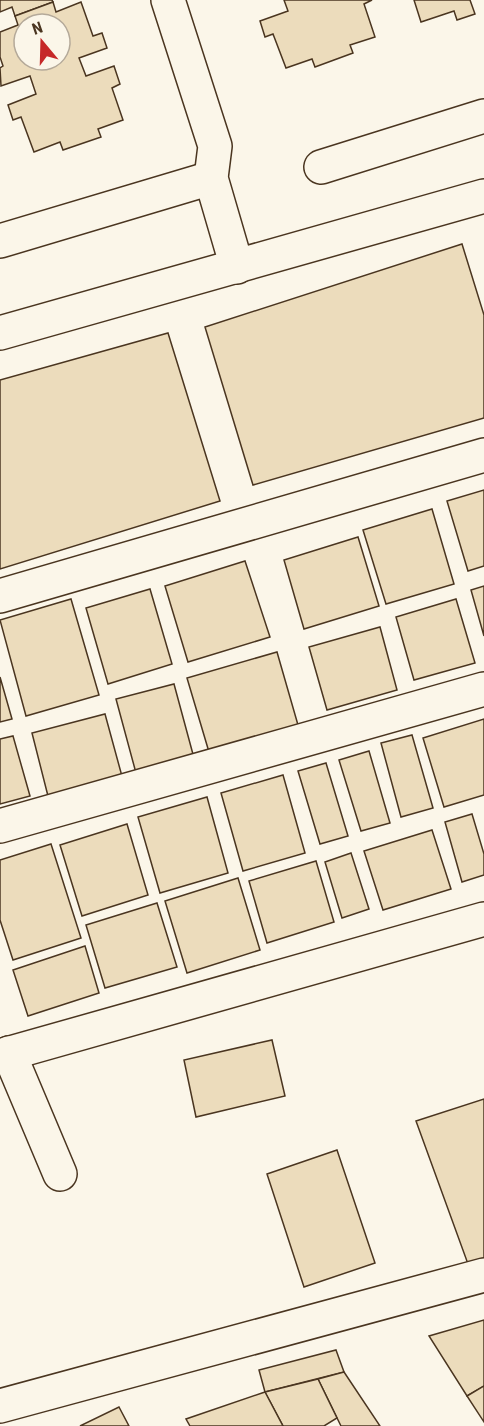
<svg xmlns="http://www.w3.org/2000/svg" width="484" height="1426" font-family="'Roboto Condensed',sans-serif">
  <rect width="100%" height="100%" fill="#fbf6e9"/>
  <g fill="#ecdcbc" stroke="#4a3520" stroke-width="1.5" fill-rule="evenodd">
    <polygon points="0,0 52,0 53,2 15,16 12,7 0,12"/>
    <polygon points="284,0 372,0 364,4 375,37 350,45 353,53 315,67 312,59 286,68 273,34 265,37 260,21 288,11"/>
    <polygon points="414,0 470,0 475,14 457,20 454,11 421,22"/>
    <path d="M 53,2 L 56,12 L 81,2 L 93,36 L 102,33 L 107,48 L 79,58 L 86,76 L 114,66 L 120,84 L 112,88 L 123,120 L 98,129 L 101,137 L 63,150 L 60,142 L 34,152 L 21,117 L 13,120 L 8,105 L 36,94 L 30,76 L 1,86 L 0,68 L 3,66 L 0,57 L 0,32 L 18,25 L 15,16 ZM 24,24 L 60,24 L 60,60 L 24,60 Z"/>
    <polygon points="462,244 484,315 484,418 253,485 205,327"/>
    <polygon points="168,333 220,501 0,569 0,380"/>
    <polygon points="484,490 484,566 468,571 447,501"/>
    <polygon points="432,509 454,584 386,604 363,530"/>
    <polygon points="358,537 379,606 304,629 284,560"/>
    <polygon points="245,561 270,637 188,662 165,586"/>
    <polygon points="484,586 484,636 471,590"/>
    <polygon points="150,589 172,664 108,684 86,608"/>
    <polygon points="71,599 99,695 26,716 0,620"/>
    <polygon points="456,599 475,663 414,680 396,617"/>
    <polygon points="380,627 397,690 327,710 309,647"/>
    <polygon points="277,652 298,725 209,752 187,678"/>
    <polygon points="0,677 12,719 0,722"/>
    <polygon points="174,684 194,758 136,773 116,699"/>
    <polygon points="105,714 123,780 49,800 32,733"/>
    <polygon points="484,719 484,795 444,807 423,738"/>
    <polygon points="412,735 433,808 401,817 381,743"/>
    <polygon points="13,736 30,796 0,804 0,739"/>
    <polygon points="369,751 390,823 361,831 339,760"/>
    <polygon points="326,763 348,836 320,844 298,771"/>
    <polygon points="283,775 305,853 243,871 221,793"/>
    <polygon points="207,797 228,873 160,893 138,817"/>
    <polygon points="472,814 484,854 484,875 462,882 445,822"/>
    <polygon points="127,824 148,895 82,916 60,845"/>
    <polygon points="432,830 451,889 383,910 364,851"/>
    <polygon points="51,844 81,938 13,960 0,920 0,860"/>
    <polygon points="351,853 369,909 342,918 325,862"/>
    <polygon points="316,861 334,922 267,943 249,881"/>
    <polygon points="238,878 260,950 187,973 165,901"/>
    <polygon points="157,903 177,967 105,988 86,925"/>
    <polygon points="85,946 99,993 28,1016 13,970"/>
    <polygon points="272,1040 285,1096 196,1117 184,1060"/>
    <polygon points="484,1099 484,1261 468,1264 416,1121"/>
    <polygon points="337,1150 375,1263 304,1287 267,1174"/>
    <polygon points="484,1320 484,1386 467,1396 429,1336"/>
    <polygon points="336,1350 344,1372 265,1392 259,1370"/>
    <polygon points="344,1372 380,1426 341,1426 318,1379"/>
    <polygon points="318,1379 337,1418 324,1426 283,1426 265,1392"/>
    <polygon points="484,1386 484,1422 467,1396"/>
    <polygon points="265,1392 283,1426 190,1426 186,1419"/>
    <polygon points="119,1407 129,1426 80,1426"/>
  </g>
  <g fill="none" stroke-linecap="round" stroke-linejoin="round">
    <g stroke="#4a3520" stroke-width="36">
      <g id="minor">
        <polyline points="168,0 215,146 211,178 237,267"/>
        <polyline points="321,167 484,116"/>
        <polyline points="0,241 211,178"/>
        <polyline points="0,333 484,196"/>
        <polyline points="0,596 484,455"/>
        <polyline points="0,826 484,689"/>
        <polyline points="9,1053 60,1174"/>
        <polyline points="0,1056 484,919"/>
        <polyline points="0,1406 484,1275"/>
      </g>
    </g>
    <use href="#minor" stroke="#fbf6e9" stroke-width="33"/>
  </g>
  <g transform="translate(42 42) rotate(341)"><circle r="28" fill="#fbf6e9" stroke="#b4a999" stroke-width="1.5"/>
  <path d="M0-4.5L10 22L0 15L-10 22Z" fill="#c62828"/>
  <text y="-9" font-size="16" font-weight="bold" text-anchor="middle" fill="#4a3520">N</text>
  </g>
</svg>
